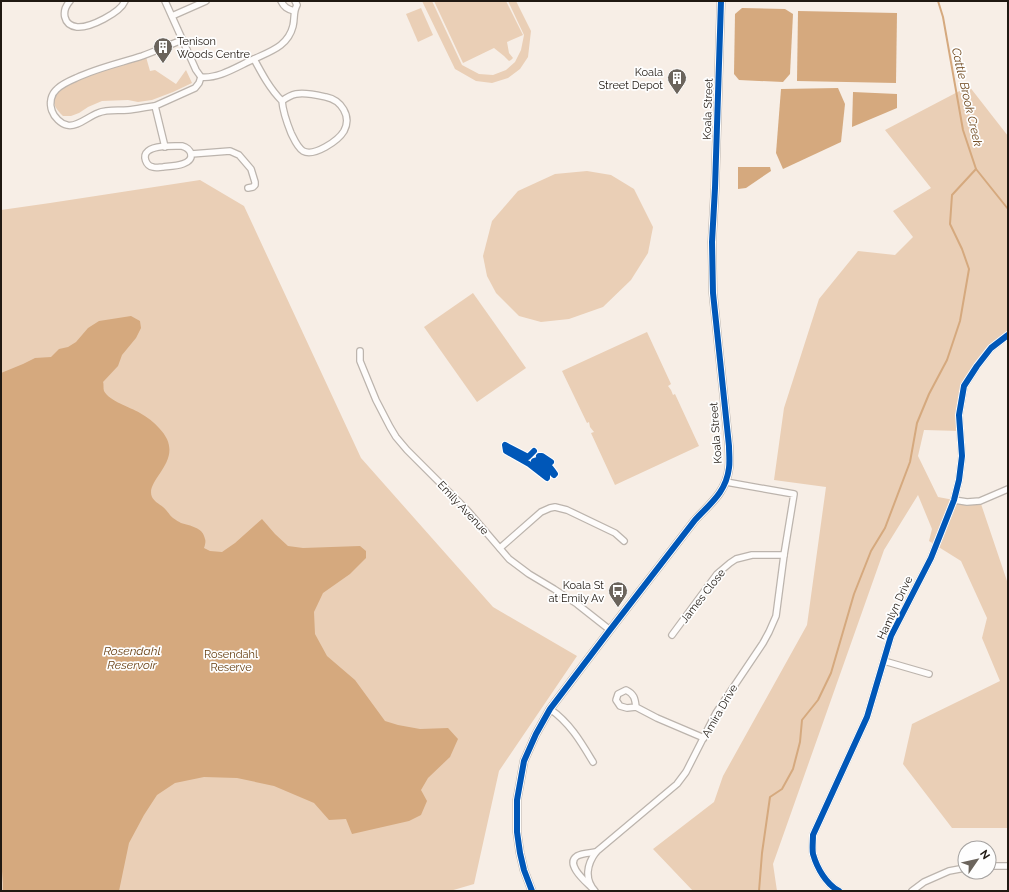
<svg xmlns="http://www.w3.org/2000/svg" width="1009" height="892" font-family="Raleway,sans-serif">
  <rect width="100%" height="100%" fill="#f7eee6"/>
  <g fill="#eacfb6">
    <polygon points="422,1 432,1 462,65 479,74 493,75 506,70 515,62 521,50 524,35 508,1 516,1 531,31 528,57 520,69 508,78 492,83 476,81 455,69"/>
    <polygon points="434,1 506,1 523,35 507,42 509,53 513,58 511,60 509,61 504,56 494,48 463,63"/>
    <polygon points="421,8 433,35 418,42 406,14"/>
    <path d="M 146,57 L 150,71 L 155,70 L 176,84 L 186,70 L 192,83 L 173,92 L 152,100 L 138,102 L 128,100 L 102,101 L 88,107 L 79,113 L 71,116 L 63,116 C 55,108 52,104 55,93 L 73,79 Z"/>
    <polygon points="969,86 1008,136 1008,335 991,348 964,386 960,431 924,430 918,456 938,497 954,500 980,501 1008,584 1008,828 952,828 903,764 912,724 1000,681 982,638 987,618 961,561 929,541 932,529 918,495 884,550 773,864 777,891 693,891 653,849 714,802 723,776 807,625 826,487 774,480 784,408 819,299 858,251 895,255 913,237 893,211 931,188 885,130"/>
    <polygon points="587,171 611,175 634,189 653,227 648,253 631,280 603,307 569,319 541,322 519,316 496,293 487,276 483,256 492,221 518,191 555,174"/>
    <polygon points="200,180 244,206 361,458 493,607 577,656 499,771 474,884 450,891 1,891 1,210 50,203"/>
    <polygon points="473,293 526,368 477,402 424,327"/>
    <polygon points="647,332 671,384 668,386 671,390 673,395 675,394 699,446 615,485 591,433 594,432 590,427 589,422 587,423 562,371"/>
  </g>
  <g fill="#d5a97e">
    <polygon points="742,8 785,9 793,14 790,74 783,82 739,80 734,74 735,14"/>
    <polygon points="798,11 897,13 896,83 797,81"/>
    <polygon points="838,88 845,104 841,142 783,169 776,153 781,89"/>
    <polygon points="853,92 897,94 897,108 852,127"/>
    <polygon points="738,167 770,167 771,171 746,188 738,189"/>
    <path d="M 131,316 L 140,321 L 141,328 L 136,338 L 122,355 L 118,366 L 103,382 C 104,384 103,388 104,391 C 109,401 130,407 140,413 C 147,417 154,422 159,428 C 189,459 144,479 152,497 C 154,501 159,504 163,507 C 167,510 169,515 173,518 C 176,520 179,522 181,523 C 190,526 203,527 205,539 C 206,541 205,545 204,548 L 210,551 L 222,552 L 235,543 L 262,519 L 275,534 L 288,546 L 303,548 L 360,546 L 366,551 L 366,558 L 350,574 L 323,593 L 314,612 L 315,634 L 327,656 L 355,680 L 385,721 L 398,725 L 420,729 L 448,728 L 458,739 L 450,757 L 428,778 L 421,790 L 427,801 L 421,815 L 409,821 L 352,834 L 346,819 L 329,820 L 314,803 L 274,786 L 237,778 L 204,777 L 175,783 L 157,795 L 144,815 L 129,843 L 119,891 L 3,891 L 3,883 L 1,859 L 1,373 L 23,364 L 35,358 L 51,357 L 59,349 L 68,347 L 76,342 L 88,328 L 99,321 Z"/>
  </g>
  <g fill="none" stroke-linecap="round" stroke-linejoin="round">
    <g stroke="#d5a97e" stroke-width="2">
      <polyline points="938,1 943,17 963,130 976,169 1008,209"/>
      <polyline points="759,891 762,853 770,797 782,789 793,769 800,742 802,720 818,700 831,673 854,594 871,551 885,528 910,462 917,423 929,394 947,360 960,321 969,269 962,249 950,224 952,195 976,169"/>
    </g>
    <g stroke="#bcb4ad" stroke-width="8">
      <g id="minor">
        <path d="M 70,1 C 61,11 63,25 77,27 C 90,28 120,13 125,1"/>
        <path d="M 165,1 L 196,70 L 201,77 C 219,79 238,66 254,59 C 262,74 270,89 282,101 C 283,112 287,123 291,133 C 294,139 297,147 303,151 C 314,157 338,141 344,131 C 352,116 341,100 326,97 C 317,95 305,92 296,94 C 291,95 286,98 282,101"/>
        <path d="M 281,1 C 284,7 287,9 294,11"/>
        <polyline points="172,16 206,1"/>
        <path d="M 254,59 C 271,51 288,46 293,26 C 295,17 293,12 297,5 L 295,1"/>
        <path d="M 155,106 C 146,107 137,109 128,110 C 118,111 108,109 98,113 C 89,116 76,128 67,125 C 61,124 54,117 52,111 C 49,103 51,94 57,89 C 62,84 69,81 76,78 C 97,68 120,63 142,56 C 156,51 169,45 182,40"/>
        <path d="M 182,146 C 186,147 190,150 191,154 C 193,166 170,166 163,167 C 160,167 156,168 153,167 C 146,166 142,156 148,151 C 155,145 173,146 182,146 Z"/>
        <polyline points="165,147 155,106 195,88 199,83 201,77"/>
        <polyline points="191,154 230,151 239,155 251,169 255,182 255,185 253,187 248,188"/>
        <polyline points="360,351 360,361 376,400 390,427 396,437 407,450 467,510 509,559 529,574 554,589 577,604 610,630"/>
        <polyline points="954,500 967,502 980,501 1008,489"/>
        <polyline points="500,548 541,512 550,508 555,507 567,510 615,533 624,541"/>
        <polyline points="672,635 717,574 730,563 736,559 752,555 784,555"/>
        <polyline points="884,661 929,674"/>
        <path d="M 636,707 C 635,698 634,694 626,690 L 618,694 L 616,700 L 620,706 L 627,708 L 636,707 L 657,718 L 704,738"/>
        <path d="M 550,709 C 570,723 581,742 593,762"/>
        <polyline points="989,866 1008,866"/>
        <path d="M 591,887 C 585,881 565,864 577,856 C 582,853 590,853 596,852"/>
        <path d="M 595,891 C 584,879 587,864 596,852 L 677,784 L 686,772 L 716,713 L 763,643 L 769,632 L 776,616 L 784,555 L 794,494 L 726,482"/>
        <path d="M 839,891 C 826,884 817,868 813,854 C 812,849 813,841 813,835 L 867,717 L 891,636 L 931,558 L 954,500 L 959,480 L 962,456 L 959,415 L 964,386 L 977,366 L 991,348 L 1008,335"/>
        <polyline points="912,891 924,882 949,871 965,868"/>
      </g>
    </g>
    <g stroke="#bcb4ad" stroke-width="9">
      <path id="tertiary" d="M 532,891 L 524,870 L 520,853 L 517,832 L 517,800 L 524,761 L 536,734 L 550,709 L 610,630 L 695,520 C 711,503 726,492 729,468 C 730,461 729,453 729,446 L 713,293 L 712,242 L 715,188 L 721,1"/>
    </g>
    <use href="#minor" stroke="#fefcfb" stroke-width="5.5"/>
    <use href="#tertiary" stroke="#fefcfb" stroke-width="7"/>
    <g stroke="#fefefe" stroke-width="8">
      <g id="cycleway">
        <path d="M 534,451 L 528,457 L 505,445 L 506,451 L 529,464 L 547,478 L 547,473 L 534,461 L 537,460 L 544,464 L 554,475 L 555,474 C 551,467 545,462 539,456 L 542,456 L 551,462"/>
        <path d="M 532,891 L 524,870 L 520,853 L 517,832 L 517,800 L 524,761 L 536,734 L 550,709 L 610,630 L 695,520 C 711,503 726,492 729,468 C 730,461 729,453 729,446 L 713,293 L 712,242 L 715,188 L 721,1"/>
        <path d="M 839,891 C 826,884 817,868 813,854 C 812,849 813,841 813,835 L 867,717 L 891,636 L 931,558 L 954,500 L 959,480 L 962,456 L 959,415 L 964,386 L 977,366 L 991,348 L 1008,335"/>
      </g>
    </g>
    <use href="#cycleway" stroke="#0057b8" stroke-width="6"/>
  </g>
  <defs>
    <g id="building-pin" transform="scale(1)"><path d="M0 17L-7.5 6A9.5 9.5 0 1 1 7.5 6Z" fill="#6b645c" stroke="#fefefe"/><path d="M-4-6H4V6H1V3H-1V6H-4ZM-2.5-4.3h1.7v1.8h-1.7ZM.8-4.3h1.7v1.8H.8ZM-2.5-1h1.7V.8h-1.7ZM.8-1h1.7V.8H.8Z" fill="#fff"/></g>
    <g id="bus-pin" transform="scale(1)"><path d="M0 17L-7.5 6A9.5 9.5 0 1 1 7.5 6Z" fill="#6b645c" stroke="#fefefe"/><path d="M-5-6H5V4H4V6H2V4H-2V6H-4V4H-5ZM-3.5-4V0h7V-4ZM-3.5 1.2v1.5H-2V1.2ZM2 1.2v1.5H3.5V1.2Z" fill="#fff"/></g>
  </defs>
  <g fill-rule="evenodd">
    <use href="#building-pin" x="163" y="47"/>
    <use href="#building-pin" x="677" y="78"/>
    <use href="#bus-pin" x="618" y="591"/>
  </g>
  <g text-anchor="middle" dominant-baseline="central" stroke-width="3.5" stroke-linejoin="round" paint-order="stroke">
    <g font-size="11" fill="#201912" stroke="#fefefe" text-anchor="end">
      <text x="177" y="41" text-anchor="start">Tenison<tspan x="177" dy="13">Woods Centre</tspan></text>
      <text x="663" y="72">Koala<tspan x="663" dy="13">Street Depot</tspan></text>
      <text x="604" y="585">Koala St<tspan x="604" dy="13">at Emily Av</tspan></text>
    </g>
    <g font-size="11" fill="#201912" stroke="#fefefe">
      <text transform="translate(708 109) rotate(-88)">Koala Street</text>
      <text transform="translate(716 433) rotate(-94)">Koala Street</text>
      <text transform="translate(463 508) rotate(47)">Emily Avenue</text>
      <text transform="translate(703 596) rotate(-52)">James Close</text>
      <text transform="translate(895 608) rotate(-65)">Hamlyn Drive</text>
      <text transform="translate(720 711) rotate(-60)">Amira Drive</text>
    </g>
    <g font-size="11" fill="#633b0d" stroke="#fefefe">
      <text x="231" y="654">Rosendahl<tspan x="231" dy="13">Reserve</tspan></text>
    </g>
    <g font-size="12" font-style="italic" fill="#6c4418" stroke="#fefefe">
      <text transform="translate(967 97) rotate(77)">Cattle Brook Creek</text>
      <text x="132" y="651">Rosendahl<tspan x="132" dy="14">Reservoir</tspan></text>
    </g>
  </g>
  <rect width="1009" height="892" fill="none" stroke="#201912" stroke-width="4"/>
  <g transform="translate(977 860) rotate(56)"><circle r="19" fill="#fefefe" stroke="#a5a2a0"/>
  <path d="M0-3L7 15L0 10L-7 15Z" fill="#6b645c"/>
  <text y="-6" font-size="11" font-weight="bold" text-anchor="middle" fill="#201912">N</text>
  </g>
</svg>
